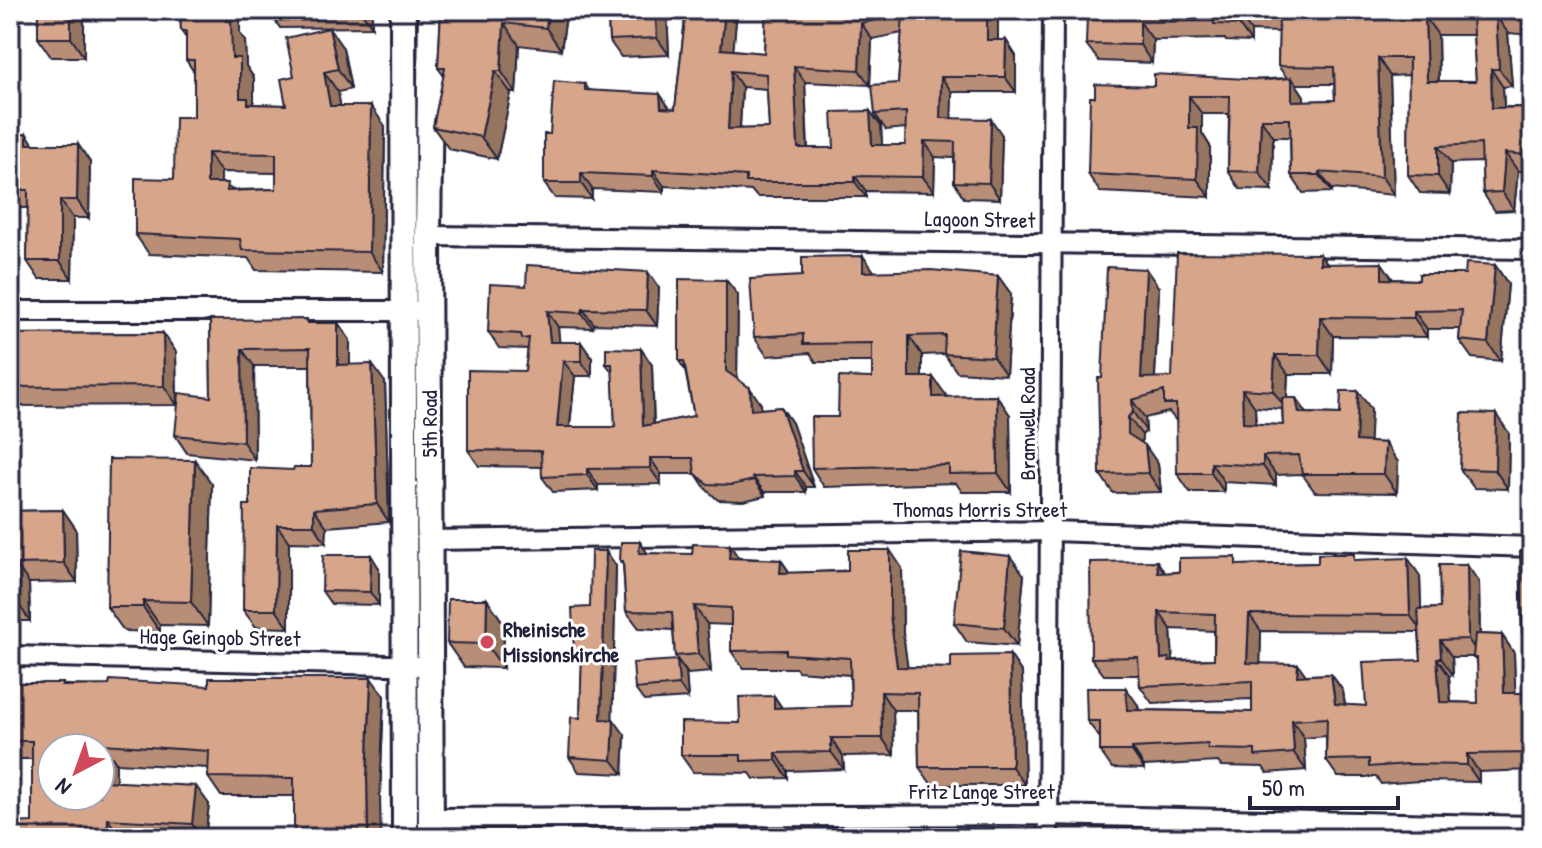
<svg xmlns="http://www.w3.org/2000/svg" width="1542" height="848" font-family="'Patrick Hand',sans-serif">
  <rect width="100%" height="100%" fill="#fff"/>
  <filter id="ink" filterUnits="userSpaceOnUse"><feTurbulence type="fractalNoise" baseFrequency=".0125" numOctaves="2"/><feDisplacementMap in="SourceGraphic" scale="16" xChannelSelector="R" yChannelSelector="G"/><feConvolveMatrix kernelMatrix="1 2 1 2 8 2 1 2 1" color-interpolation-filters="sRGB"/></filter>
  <g filter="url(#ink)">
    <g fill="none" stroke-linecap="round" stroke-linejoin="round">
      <g stroke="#22223b" stroke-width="24">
        <g id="street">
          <polyline points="428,236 1532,249"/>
          <polyline points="10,311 415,311"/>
          <polyline points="429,540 1051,531 1532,547"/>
          <polyline points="10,656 429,666"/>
          <polyline points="431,818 1048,815 1532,826"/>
          <polyline points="1048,838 1053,10"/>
        </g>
      </g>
      <g stroke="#22223b" stroke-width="30">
        <g id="secondary">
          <polyline points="403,10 405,838"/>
          <polyline points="431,838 428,236 431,10"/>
        </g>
      </g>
      <use href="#street" stroke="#fff" stroke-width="18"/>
      <use href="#secondary" stroke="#fff" stroke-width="24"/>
    </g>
    <g fill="#b98e77" stroke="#22223b" stroke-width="2" fill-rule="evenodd">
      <polygon points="38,10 84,10 84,57 51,57 38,38"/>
      <path d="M 180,10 L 372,10 L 372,27 L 280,28 L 268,10 L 240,10 L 240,33 L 245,41 L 246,66 L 254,78 L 254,104 L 286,105 L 294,76 L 343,48 L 351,89 L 338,92 L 340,106 L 385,126 L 383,272 L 256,270 L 248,258 L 149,254 L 135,234 L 174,179 L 194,117 L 194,72 L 186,60 L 186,38 L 181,31 ZM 221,172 L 276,173 L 276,189 L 233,190 L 221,183 Z"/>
      <polygon points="441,10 561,10 566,16 561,50 519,45 516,93 511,93 497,159 449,149 433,127 444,76 438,68"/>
      <polygon points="591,10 667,10 669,55 621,57 609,40 608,18 595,16"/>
      <path d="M 686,10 L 737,10 L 733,50 L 764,53 L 766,10 L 998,10 L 998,40 L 1006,40 L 1016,56 L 1016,92 L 952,92 L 951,118 L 1002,135 L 1000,199 L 964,198 L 954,182 L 954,158 L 935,157 L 934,192 L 866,191 L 866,197 L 757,197 L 752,191 L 664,186 L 664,192 L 592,189 L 592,199 L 555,198 L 544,183 L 585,84 L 589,90 L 675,109 ZM 902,33 L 898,83 L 875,114 L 886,130 L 906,128 L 905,145 L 882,145 L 881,126 L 870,111 L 834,148 L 808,148 L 805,82 L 870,85 L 872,39 ZM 742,87 L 767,89 L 769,128 L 740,129 Z"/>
      <path d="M 1093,10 L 1532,10 L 1532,35 L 1508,33 L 1512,86 L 1503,87 L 1504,107 L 1532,107 L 1532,198 L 1528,191 L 1528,172 L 1518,171 L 1514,210 L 1495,211 L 1483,193 L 1482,162 L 1451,163 L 1450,194 L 1420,193 L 1408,175 L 1409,75 L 1390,76 L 1394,195 L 1332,189 L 1332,192 L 1303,193 L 1291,175 L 1290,137 L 1273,137 L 1272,190 L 1240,189 L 1228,171 L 1229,114 L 1202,114 L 1202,133 L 1210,146 L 1210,197 L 1100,192 L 1088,174 L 1095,97 L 1154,86 L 1287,78 L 1278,66 L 1279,32 L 1251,31 L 1251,42 L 1226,41 L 1225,39 L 1153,40 L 1152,63 L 1099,61 L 1086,44 L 1093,16 ZM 1438,35 L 1473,35 L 1476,81 L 1439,81 ZM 1296,84 L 1334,84 L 1335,100 L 1304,101 L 1304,96 Z"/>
      <polygon points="10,134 33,144 90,162 89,218 73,218 72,279 39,279 27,261 28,208 10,208"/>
      <polygon points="863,256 874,272 998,276 1011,294 1006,375 957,372 944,354 922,355 922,377 946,397 997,396 1010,415 1011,492 962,492 956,483 824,487 812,468 838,417 872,378 872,362 816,362 810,353 767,356 754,337 802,276"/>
      <path d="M 1327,264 L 1393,279 L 1419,280 L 1465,274 L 1495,265 L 1508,284 L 1501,361 L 1472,358 L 1459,340 L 1460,329 L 1427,329 L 1427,337 L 1333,336 L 1332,374 L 1288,374 L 1287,398 L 1296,398 L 1307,413 L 1340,414 L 1371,409 L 1369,442 L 1385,443 L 1398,462 L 1397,493 L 1315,492 L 1302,474 L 1276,475 L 1276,485 L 1224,482 L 1224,492 L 1190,492 L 1177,473 L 1177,422 L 1169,412 L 1145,418 L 1146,431 L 1142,435 L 1141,442 L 1158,464 L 1161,492 L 1113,493 L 1100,474 L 1102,378 L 1159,288 L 1155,378 L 1172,377 ZM 1255,407 L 1282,409 L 1283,425 L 1256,424 Z"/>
      <polygon points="1532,268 1532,325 1524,314"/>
      <polygon points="726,280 738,295 737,379 761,404 761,409 781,407 792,423 814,487 806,487 806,492 764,492 765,496 743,501 718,500 706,489 696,474 661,474 661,484 598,485 598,490 553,492 542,477 542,467 479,466 468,450 525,371 528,349 499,348 488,332 526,286 659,288 657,326 594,324 593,328 558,327 559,342 592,358 592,376 575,376 570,427 615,427 613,373 606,364 641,349 652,365 654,424 694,416 685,370 679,361"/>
      <polygon points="210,320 338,323 350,340 350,365 385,382 389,522 327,527 326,543 289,542 289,628 256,627 243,610 250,505 293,470 311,467 310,366 254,366 255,460 187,453 175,435 211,397"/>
      <polygon points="163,333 176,352 177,405 10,406 10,334"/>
      <polygon points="1509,433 1508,489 1474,488 1460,469"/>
      <polygon points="212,484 208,626 160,625 160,632 124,631 107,607"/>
      <polygon points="63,510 76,529 77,582 29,583 30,621 10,621 10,511"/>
      <polygon points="640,542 647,553 781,560 790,573 902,568 903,633 907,667 951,668 1010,655 1022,673 1025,785 932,785 919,767 918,710 893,710 894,755 843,756 844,769 788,771 788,778 754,779 750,773 693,772 681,755 740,723 774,696 782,708 851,706 850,675 798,671 796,668 743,668 731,651 731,625 707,624 711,672 688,674 675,656 673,630 639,628 626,611 623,565 620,561"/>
      <polygon points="606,551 616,566 612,720 625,735 623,774 579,772 569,757 580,718 582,664 574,653 590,607"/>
      <polygon points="1532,551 1532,648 1522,633"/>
      <path d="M 1358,560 L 1420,576 L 1421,609 L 1440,608 L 1479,582 L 1480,634 L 1502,635 L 1514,653 L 1515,693 L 1532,693 L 1532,770 L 1479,772 L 1479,782 L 1419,781 L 1381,784 L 1376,777 L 1338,777 L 1326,760 L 1326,736 L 1304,738 L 1306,770 L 1267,773 L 1263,767 L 1221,766 L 1218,762 L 1144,766 L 1144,769 L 1112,768 L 1100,751 L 1100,738 L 1087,721 L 1138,705 L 1139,710 L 1252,712 L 1252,699 L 1152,703 L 1140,686 L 1139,675 L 1104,675 L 1091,658 L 1157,561 L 1165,573 L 1241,565 L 1318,563 ZM 1171,629 L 1214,631 L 1214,659 L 1173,660 ZM 1261,631 L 1419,632 L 1421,660 L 1366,706 L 1345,705 L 1343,691 L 1331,674 L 1306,675 L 1260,663 ZM 1452,657 L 1473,657 L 1478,664 L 1478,703 L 1451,702 L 1449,676 L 1453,675 Z"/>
      <polygon points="379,568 379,605 331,604 322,591"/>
      <polygon points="1024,575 1017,646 967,642 954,623"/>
      <polygon points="487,599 504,624 503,668 464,667 447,643"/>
      <polygon points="677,660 686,672 688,698 644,701 635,689"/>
      <polygon points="10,683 384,696 380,796 221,796 208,777 209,768 116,763 116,781 209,804 205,838 10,838 32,822 32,759 10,759"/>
    </g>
    <g fill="#967461" stroke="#22223b" stroke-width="2">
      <polygon points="71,10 84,10 84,57 71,38"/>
      <polygon points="226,10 240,10 240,33 245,41 246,66 254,78 254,106 262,118 240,98 232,58 226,21"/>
      <polygon points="360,10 372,10 372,27"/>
      <polygon points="548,10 561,10 566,16 561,50 546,28"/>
      <polygon points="655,10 667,10 669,55 657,38"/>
      <polygon points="725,10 737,10 732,65 721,49"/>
      <polygon points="987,10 998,10 998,55 987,40"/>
      <polygon points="1239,14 1251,31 1251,42 1239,25"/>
      <polygon points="1496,16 1508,33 1512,86 1499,69"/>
      <polygon points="1425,17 1438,35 1439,99 1427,81"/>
      <polygon points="1140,22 1153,40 1152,63 1140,45"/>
      <polygon points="504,23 519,45 516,93 501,71"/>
      <polygon points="861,23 872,39 870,85 859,70"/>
      <polygon points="329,28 343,48 351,89 338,69"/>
      <polygon points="1006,40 1016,56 1016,92 1005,77"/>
      <polygon points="1378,58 1390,76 1394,195 1382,177"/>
      <polygon points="794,66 805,82 808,163 798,148"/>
      <polygon points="1491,69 1503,87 1505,125 1492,108"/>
      <polygon points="495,71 511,93 497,159 481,137"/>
      <polygon points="731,71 742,87 739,144 728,129"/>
      <polygon points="324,72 338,92 344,125 330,106"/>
      <polygon points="941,77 952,92 951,133 940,118"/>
      <polygon points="1292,78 1304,96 1305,119 1292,101"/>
      <polygon points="660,94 671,110 661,108"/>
      <polygon points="1189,96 1202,114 1202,133 1210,146 1210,197 1197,179 1189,128"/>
      <polygon points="371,106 385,126 383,272 369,252"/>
      <polygon points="870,111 881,126 883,160 872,145"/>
      <polygon points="991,119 1002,135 1000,199 989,183"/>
      <polygon points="1261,119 1273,137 1272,190 1259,172"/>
      <polygon points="27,134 39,152 27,144"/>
      <polygon points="924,141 935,157 934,192 923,177"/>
      <polygon points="78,144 90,162 89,218 77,200"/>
      <polygon points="1438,146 1451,163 1450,194 1438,176"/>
      <polygon points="207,153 221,172 221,203 207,183"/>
      <polygon points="1505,153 1518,171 1514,210 1502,192"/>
      <polygon points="653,170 664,186 664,192 653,176"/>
      <polygon points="1319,172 1332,189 1332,192 1319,175"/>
      <polygon points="581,173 592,189 592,199 581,183"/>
      <polygon points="855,176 866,191 866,197 855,182"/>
      <polygon points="60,200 73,218 72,279 60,261"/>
      <polygon points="1320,254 1333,272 1320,264"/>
      <polygon points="863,256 876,274 863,272"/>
      <polygon points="1382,263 1395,282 1382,279"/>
      <polygon points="1495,265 1508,284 1501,361 1488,343"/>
      <polygon points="1146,269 1159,288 1154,394 1141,378"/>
      <polygon points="648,272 659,288 657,326 646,310"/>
      <polygon points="998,276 1011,294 1006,375 993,357"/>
      <polygon points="726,280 738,295 737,387 726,371"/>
      <polygon points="583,309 594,324 593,328 582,313"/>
      <polygon points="547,311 558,327 561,357 550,342"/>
      <polygon points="1414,311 1427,329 1427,337 1414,318"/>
      <polygon points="1320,317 1333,336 1332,374 1319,355"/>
      <polygon points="338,323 350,340 350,382 338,365"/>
      <polygon points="163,333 176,352 177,405 164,386"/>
      <polygon points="909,336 922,355 922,396 909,377"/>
      <polygon points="581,342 592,358 592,376 581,361"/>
      <polygon points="242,349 254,366 255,460 243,442"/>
      <polygon points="641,349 652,365 654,442 643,426"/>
      <polygon points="1275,355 1288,374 1286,409 1273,391"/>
      <polygon points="563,361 575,376 568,443 557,427"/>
      <polygon points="372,364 385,382 389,522 377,504"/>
      <polygon points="933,377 946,395 946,415 933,397"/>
      <polygon points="750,388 761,404 762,426 751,410"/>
      <polygon points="1242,389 1255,407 1256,442 1243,423"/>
      <polygon points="1358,391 1371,409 1369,460 1356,441"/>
      <polygon points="997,396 1010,415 1011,492 998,473"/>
      <polygon points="1296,398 1309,417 1299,413"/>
      <polygon points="1132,400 1145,418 1146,431 1133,412"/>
      <polygon points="781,407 792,423 814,487 803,471"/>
      <polygon points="1496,414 1509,433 1508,489 1495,470"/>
      <polygon points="1128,417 1142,435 1141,453 1128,434"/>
      <polygon points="1385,443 1398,462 1397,493 1384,474"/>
      <polygon points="1145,445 1158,464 1161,492 1148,473"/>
      <polygon points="1263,456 1276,475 1276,485 1263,466"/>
      <polygon points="650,458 661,474 661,484 650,468"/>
      <polygon points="195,460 212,484 208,626 191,602"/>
      <polygon points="1211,463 1224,482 1224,492 1211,473"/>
      <polygon points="587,469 598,485 598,490 587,475"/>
      <polygon points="795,471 806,487 806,492 795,476"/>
      <polygon points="753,477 764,492 765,496 754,480"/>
      <polygon points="314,509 327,527 326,543 314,525"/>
      <polygon points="63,510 76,529 77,582 64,563"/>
      <polygon points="277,525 289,542 289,628 276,610"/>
      <polygon points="640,542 652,560 639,553"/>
      <polygon points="730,545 742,563 729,558"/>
      <polygon points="890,550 902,568 903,633 910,685 897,667 890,615"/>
      <polygon points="606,551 616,566 612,734 601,719"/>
      <polygon points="371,555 379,568 379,605 370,592"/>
      <polygon points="1010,556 1024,575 1017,646 1004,628"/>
      <polygon points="1408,558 1420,576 1422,632 1410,615"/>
      <polygon points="781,560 793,578 780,573"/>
      <polygon points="1157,561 1169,579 1158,573"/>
      <polygon points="16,564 29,583 30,621 17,602"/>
      <polygon points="1467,565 1479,582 1480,657 1468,639"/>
      <polygon points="487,599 504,624 503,668 486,644"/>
      <polygon points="143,601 160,625 160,632 143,607"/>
      <polygon points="694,606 707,624 711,672 698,654"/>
      <polygon points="1159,612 1171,629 1173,664 1161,659"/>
      <polygon points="1249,614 1261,631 1260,680 1247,663"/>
      <polygon points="1502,635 1514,653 1516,711 1504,693"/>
      <polygon points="1440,640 1452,657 1453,675 1441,658"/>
      <polygon points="1010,655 1022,673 1025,785 1012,767"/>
      <polygon points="1437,658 1449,676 1452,719 1440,702"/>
      <polygon points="677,660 686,672 688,698 679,685"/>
      <polygon points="1298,664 1310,681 1297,676"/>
      <polygon points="1331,674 1343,691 1347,722 1335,704"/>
      <polygon points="371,678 384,696 380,796 381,838 368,838 367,778"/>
      <polygon points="1126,688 1138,705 1139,727 1127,710"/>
      <polygon points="881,692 893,710 894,755 882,738"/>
      <polygon points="774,696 786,714 774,708"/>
      <polygon points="614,720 625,735 623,774 612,760"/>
      <polygon points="1292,720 1304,738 1306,770 1294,753"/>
      <polygon points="831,738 843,756 844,769 831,752"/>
      <polygon points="103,744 116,763 116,799 103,781"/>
      <polygon points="1132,748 1144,766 1144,769 1132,751"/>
      <polygon points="776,753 788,771 788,778 776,760"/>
      <polygon points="1467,754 1479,772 1479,782 1467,765"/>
      <polygon points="196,786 209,804 205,838 202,838 192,824"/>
      <polygon points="108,819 121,838 107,838"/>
    </g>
    <g fill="#d7a58a" stroke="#22223b" stroke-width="2" fill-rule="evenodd">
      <rect x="38" y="10" width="33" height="28"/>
      <path d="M 180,10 L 226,10 L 226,21 L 231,21 L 232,58 L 240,58 L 240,98 L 248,98 L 248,104 L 286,105 L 281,79 L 294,76 L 286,38 L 329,28 L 338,69 L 324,72 L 330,106 L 371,106 L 369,252 L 242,250 L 240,239 L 135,234 L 135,178 L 174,179 L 175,117 L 194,117 L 194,60 L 186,60 L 186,31 L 181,31 ZM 207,153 L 276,154 L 276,189 L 227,191 L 228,183 L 207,183 Z"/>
      <polygon points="441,10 548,10 546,28 504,23 501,71 495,71 481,137 433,127 445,68 438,68"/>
      <polygon points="608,10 655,10 657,38 609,40"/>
      <path d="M 686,10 L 725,10 L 721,49 L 764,53 L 766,10 L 987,10 L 987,40 L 1006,40 L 1005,77 L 941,77 L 940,118 L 991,119 L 989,183 L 954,182 L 955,142 L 924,141 L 923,177 L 855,176 L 855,182 L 746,182 L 746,176 L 653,170 L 653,176 L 581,173 L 581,183 L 544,183 L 544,134 L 550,134 L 554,81 L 585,84 L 585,90 L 660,94 L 661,108 L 675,109 ZM 903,15 L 898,83 L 872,85 L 875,114 L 906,112 L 905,145 L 872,145 L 870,111 L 832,112 L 834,148 L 798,148 L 794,66 L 859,70 L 861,23 ZM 731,71 L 766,74 L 769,128 L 728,129 Z"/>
      <path d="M 1093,10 L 1532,10 L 1532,18 L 1496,16 L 1499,69 L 1491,69 L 1492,108 L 1532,107 L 1532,191 L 1528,191 L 1528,155 L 1505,153 L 1502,192 L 1483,193 L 1481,144 L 1438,146 L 1438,176 L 1408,175 L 1409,58 L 1378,58 L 1382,177 L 1319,172 L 1319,175 L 1291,175 L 1290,119 L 1261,119 L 1259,172 L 1228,171 L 1230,96 L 1189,96 L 1189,128 L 1198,128 L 1197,179 L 1088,174 L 1090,97 L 1095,97 L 1095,84 L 1154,86 L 1154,74 L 1266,80 L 1292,78 L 1292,101 L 1335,100 L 1334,67 L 1278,66 L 1279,15 L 1239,14 L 1239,25 L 1214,24 L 1214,21 L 1140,22 L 1140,45 L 1086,44 L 1087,16 L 1093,16 ZM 1425,17 L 1472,18 L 1476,81 L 1427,81 Z"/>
      <polygon points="10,134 27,134 27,144 78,144 77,200 60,200 60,261 27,261 28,190 10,190"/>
      <polygon points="1177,253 1320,254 1320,264 1382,263 1382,279 1419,280 1419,274 1465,274 1466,263 1495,265 1488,343 1459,340 1462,310 1414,311 1414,318 1320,317 1319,355 1275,355 1273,391 1242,389 1243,423 1283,425 1282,398 1296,398 1299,413 1340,414 1341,391 1358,391 1356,441 1385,443 1384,474 1302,474 1299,455 1263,456 1263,466 1211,463 1211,473 1177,473 1176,404 1164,404 1164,391 1132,400 1133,412 1128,417 1128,434 1145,445 1148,473 1100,474 1098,378 1102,378 1107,267 1146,269 1141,378 1172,377"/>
      <polygon points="863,256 863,272 931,270 998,276 993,357 944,354 945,335 909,336 909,377 933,377 933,397 997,396 998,473 949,474 949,465 812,468 811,417 838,417 839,377 872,378 872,343 803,344 803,334 754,337 750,279 802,276 802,257"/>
      <polygon points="527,265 648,272 646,310 583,309 582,313 547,311 550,342 581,342 581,361 563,361 557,427 615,427 612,364 606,364 606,348 641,349 643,426 694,416 684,361 679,361 679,279 726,280 726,371 750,388 751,410 781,407 803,471 795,471 795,476 753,477 754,480 732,485 707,484 695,473 693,458 650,458 650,468 587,469 587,475 542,477 541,451 468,450 468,370 525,371 529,338 522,339 521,334 488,332 490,284 526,286"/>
      <polygon points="1525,268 1532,268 1532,314 1524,314"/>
      <polygon points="307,319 307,323 338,323 338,365 372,364 377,504 314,509 314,525 277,525 276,610 243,610 244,505 250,505 250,468 293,470 294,467 311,467 310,348 242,349 243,442 175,435 179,393 211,397 210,320"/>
      <polygon points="163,333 164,386 10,387 10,334"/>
      <polygon points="1462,413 1496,414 1495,470 1460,469"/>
      <polygon points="109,459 195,460 191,602 143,601 143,607 107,607"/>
      <polygon points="63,510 64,563 16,564 17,602 10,602 10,511"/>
      <polygon points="621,542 640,542 639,553 692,554 693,544 730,545 729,558 781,560 780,573 848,571 848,550 890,550 890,615 897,667 951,668 951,656 1010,655 1012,767 919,767 918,693 881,692 882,738 831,738 831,752 776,753 776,760 741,761 741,755 681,755 681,722 740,723 739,697 774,696 774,708 851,706 850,658 786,654 786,650 731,651 731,608 694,606 698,654 675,656 672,612 626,611 623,561 620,561"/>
      <polygon points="591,551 606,551 601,719 614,720 612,760 569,757 571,717 580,718 582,652 574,653 572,608 590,607"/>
      <polygon points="961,551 1010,556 1004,628 954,623"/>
      <polygon points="1520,551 1532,551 1532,633 1522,633"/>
      <path d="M 1318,554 L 1354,554 L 1354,560 L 1408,558 L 1410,615 L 1249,614 L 1247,663 L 1298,664 L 1297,676 L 1331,674 L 1335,704 L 1366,706 L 1363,662 L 1421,660 L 1418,609 L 1440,608 L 1439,565 L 1467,565 L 1468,639 L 1440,640 L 1441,658 L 1437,658 L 1440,702 L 1478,703 L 1477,658 L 1473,658 L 1475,634 L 1502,635 L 1504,693 L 1532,693 L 1532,753 L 1467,754 L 1467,765 L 1407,764 L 1369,767 L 1369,759 L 1326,760 L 1327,718 L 1292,720 L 1294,753 L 1255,756 L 1255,750 L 1208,749 L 1208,744 L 1132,748 L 1132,751 L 1100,751 L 1100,721 L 1087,721 L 1086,688 L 1126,688 L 1127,710 L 1252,712 L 1252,681 L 1140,686 L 1138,657 L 1091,658 L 1090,562 L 1157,561 L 1158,573 L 1179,572 L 1179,558 L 1236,557 L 1236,565 L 1318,563 ZM 1159,612 L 1215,614 L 1214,659 L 1169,661 L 1169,658 L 1161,659 Z"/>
      <polygon points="323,555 371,555 370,592 322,591"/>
      <polygon points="448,599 487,599 486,644 447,643"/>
      <polygon points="677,660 679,685 635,689 633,663"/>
      <path d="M 209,678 L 371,678 L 367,778 L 368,838 L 294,838 L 294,778 L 208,777 L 209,751 L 103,744 L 103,781 L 196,786 L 192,824 L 108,819 L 107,838 L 10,838 L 10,823 L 32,822 L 32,741 L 10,741 L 10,683 L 63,683 L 62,686 L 109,685 L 110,680 L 209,686 ZM 52,748 L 100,748 L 100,796 L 52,796 Z"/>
      <polygon points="1249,830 1294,832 1294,838 1249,838"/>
      <polygon points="552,834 552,838 465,838 465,836"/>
      <rect x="907" y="835" width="33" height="3"/>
    </g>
  </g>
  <circle fill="#d1495b" stroke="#fff" stroke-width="3" cx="487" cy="642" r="8"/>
  <g text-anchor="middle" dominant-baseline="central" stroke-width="6" stroke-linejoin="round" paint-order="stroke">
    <g font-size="22" fill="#22223b" stroke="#fff">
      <text transform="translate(980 219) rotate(1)">Lagoon Street</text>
      <text transform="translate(429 424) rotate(-90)">5th Road</text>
      <text transform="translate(1027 424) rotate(-90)">Bramwell Road</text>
      <text x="980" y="509">Thomas Morris Street</text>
      <text transform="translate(220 637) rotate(1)">Hage Geingob Street</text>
      <text x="982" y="791">Fritz Lange Street</text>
    </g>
    <g font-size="22" font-weight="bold" fill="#22223b" stroke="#fff" text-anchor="start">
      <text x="503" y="629">Rheinische<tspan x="503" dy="25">Missionskirche</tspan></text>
    </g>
  </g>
  <rect width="1542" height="848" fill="none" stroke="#fff" stroke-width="40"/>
  <rect x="20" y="20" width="1502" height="808" fill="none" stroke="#22223b" stroke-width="3" filter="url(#ink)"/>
  <g transform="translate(76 772) rotate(221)"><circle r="38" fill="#ffffff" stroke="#a7a7b1" stroke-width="2"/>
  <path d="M0-6L14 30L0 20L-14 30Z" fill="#d1495b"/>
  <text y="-12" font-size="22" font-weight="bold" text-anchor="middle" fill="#22223b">N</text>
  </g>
  <path d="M1250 796v12h148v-12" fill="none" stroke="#22223b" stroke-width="4"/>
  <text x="1262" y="796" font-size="24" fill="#22223b" stroke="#ffffff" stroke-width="6" paint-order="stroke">50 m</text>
</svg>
